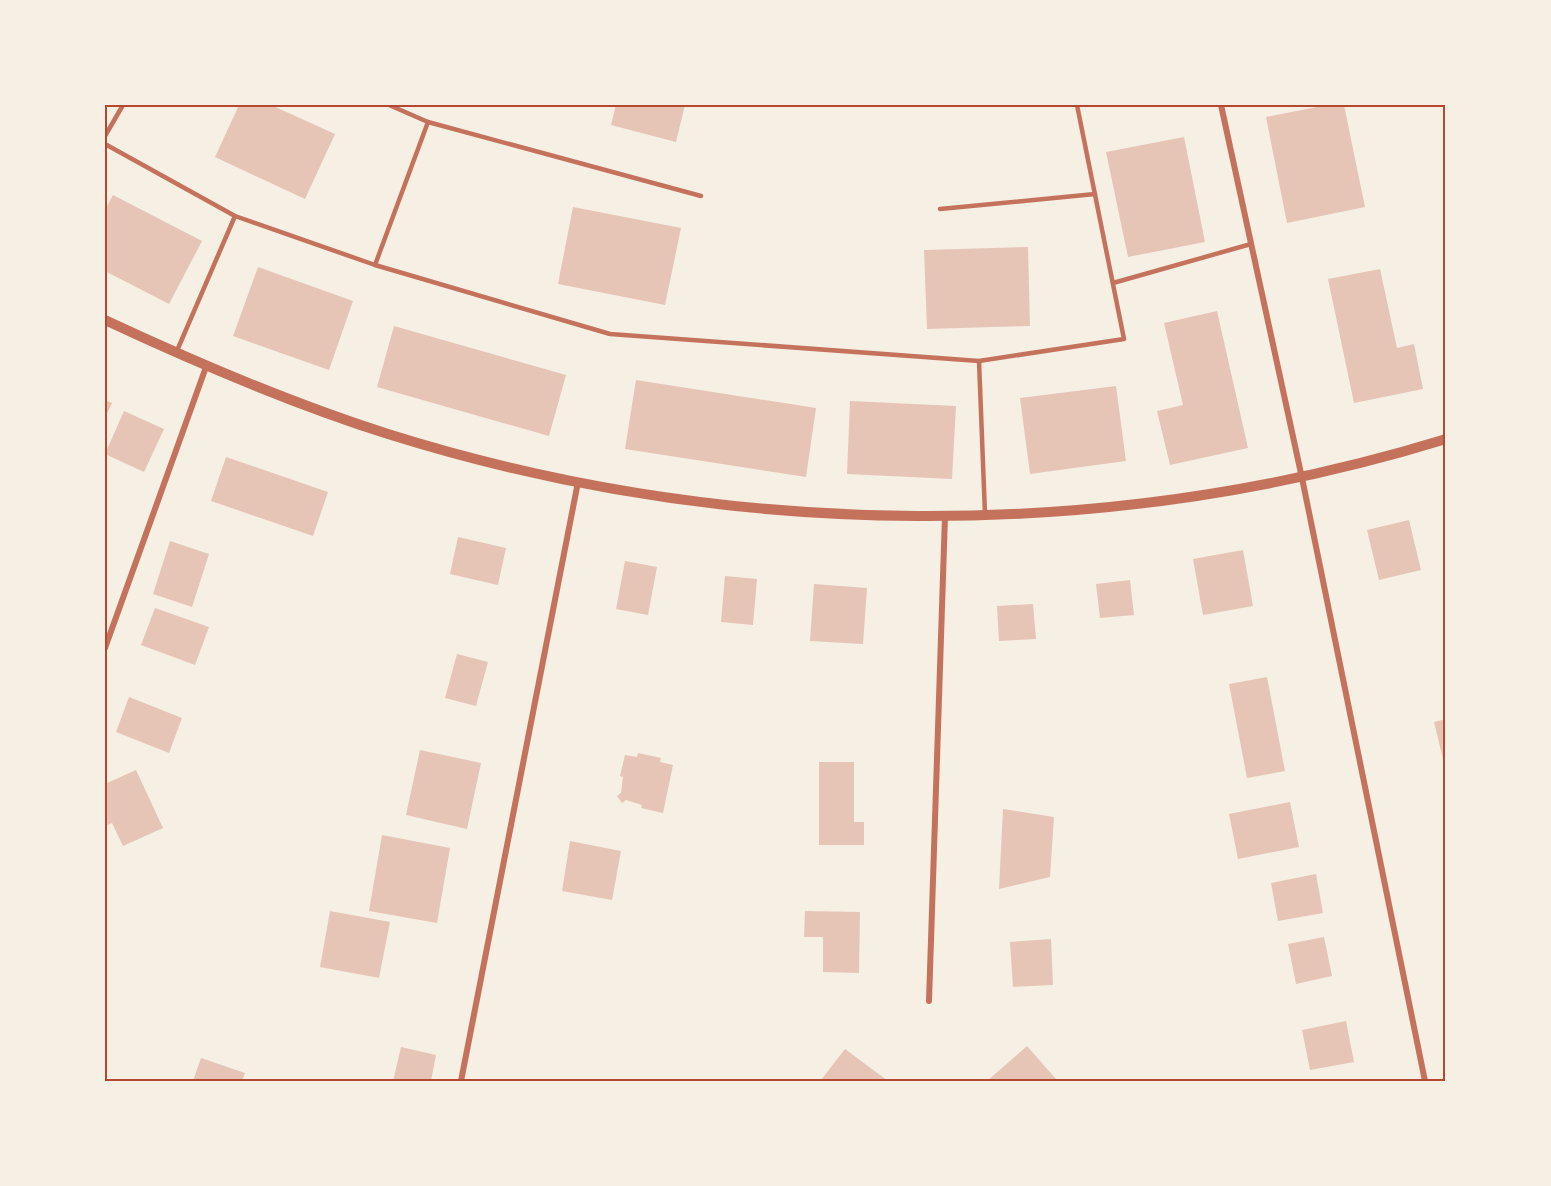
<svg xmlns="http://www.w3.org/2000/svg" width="1551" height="1186" font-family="Inter,sans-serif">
  <rect width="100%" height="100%" fill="#f6efe4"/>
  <g fill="#e6c5b7">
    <polygon points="239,105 271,105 335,134 305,199 215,157"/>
    <polygon points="616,105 685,105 676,142 611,125"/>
    <polygon points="1327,105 1344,105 1365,207 1287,223 1266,117"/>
    <polygon points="1184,137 1205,242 1128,257 1106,152"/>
    <polygon points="113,195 202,241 169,304 105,271 105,210"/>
    <polygon points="573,207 681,228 665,305 558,284"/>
    <polygon points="1028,247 1030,326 927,329 924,250"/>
    <polygon points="258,267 353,301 329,370 233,336"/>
    <polygon points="1380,269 1397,348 1414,344 1423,389 1354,403 1328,279"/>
    <polygon points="1217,311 1248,448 1170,465 1157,411 1183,405 1164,323"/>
    <polygon points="394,326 566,375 549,436 377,387"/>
    <polygon points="636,380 816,408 806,477 625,449"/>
    <polygon points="1116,386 1126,461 1030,474 1020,398"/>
    <polygon points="105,400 112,403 105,418"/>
    <polygon points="850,401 956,406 952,479 847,474"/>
    <polygon points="124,411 164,429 144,472 105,454"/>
    <polygon points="226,457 328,492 313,536 211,501"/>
    <polygon points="1409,520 1421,570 1379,580 1367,530"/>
    <polygon points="458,537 506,548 498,585 450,574"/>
    <polygon points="170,541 209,554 192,607 153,594"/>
    <polygon points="1243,550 1253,606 1203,615 1193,559"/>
    <polygon points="625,561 657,567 648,615 616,609"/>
    <polygon points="725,576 757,579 753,625 721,622"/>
    <polygon points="1130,580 1134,615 1100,618 1096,584"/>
    <polygon points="814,584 867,588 863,644 810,641"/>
    <polygon points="1033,604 1036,639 999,641 997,606"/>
    <polygon points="155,608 209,627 195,665 141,645"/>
    <polygon points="457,654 488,662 476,706 445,698"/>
    <polygon points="1267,677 1285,771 1247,778 1229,684"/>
    <polygon points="129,697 182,718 169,753 116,732"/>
    <polygon points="1446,719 1446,763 1444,763 1434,722"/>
    <polygon points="420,750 481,763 467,829 406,815"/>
    <polygon points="638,753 661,758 660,762 673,765 663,813 641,808 642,805 626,800 622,803 617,796 621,793 623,777 620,776 625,755 637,757"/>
    <polygon points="819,762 854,762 854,822 864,822 864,845 819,845"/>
    <polygon points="136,770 163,828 123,846 112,823 105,826 105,784"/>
    <polygon points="1290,802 1299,847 1238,859 1229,814"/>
    <polygon points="1003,809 1054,817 1050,877 999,889"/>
    <polygon points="382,835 450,848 437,923 369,911"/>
    <polygon points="570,841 621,851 612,900 562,891"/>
    <polygon points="1316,874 1323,913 1278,921 1271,883"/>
    <polygon points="330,911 390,922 379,978 320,967"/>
    <polygon points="805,911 860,912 859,973 823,972 823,937 804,937"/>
    <polygon points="1324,937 1332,976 1296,984 1288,944"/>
    <polygon points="1051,939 1053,985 1013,987 1010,942"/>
    <polygon points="1346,1021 1354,1062 1310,1070 1302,1030"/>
    <polygon points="1027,1046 1056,1079 1053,1081 987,1081"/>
    <polygon points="401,1047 436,1055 431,1081 393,1081"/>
    <polygon points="845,1049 888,1081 821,1080"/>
    <polygon points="201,1058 245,1073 242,1081 193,1081"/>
  </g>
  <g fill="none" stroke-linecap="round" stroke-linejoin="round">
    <g stroke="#c5725c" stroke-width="4.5">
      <polyline points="389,105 428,122 701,196"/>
      <polyline points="105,136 123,105"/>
      <polyline points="105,144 235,216 176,353"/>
      <polyline points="940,209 1095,194"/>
      <polyline points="235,216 375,265 610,334 979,361 1124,339 1077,105"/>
      <polyline points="375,265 428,122"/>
      <polyline points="1113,283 1251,244"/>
      <polyline points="979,361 985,514"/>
    </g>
    <g stroke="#c5725c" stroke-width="6">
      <polyline points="1221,105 1302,478 1425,1081"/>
      <polyline points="105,648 206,367"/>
      <polyline points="929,1001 945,516"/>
      <polyline points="461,1081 578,482"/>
    </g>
    <path stroke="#c5725c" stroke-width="10" d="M 105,320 C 197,363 290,403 388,434 C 729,541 1105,544 1446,439"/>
  </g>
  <rect width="1551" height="1186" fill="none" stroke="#f6efe4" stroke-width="213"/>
  <rect x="106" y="106" width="1338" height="974" fill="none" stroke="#b5482f" stroke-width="2"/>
</svg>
